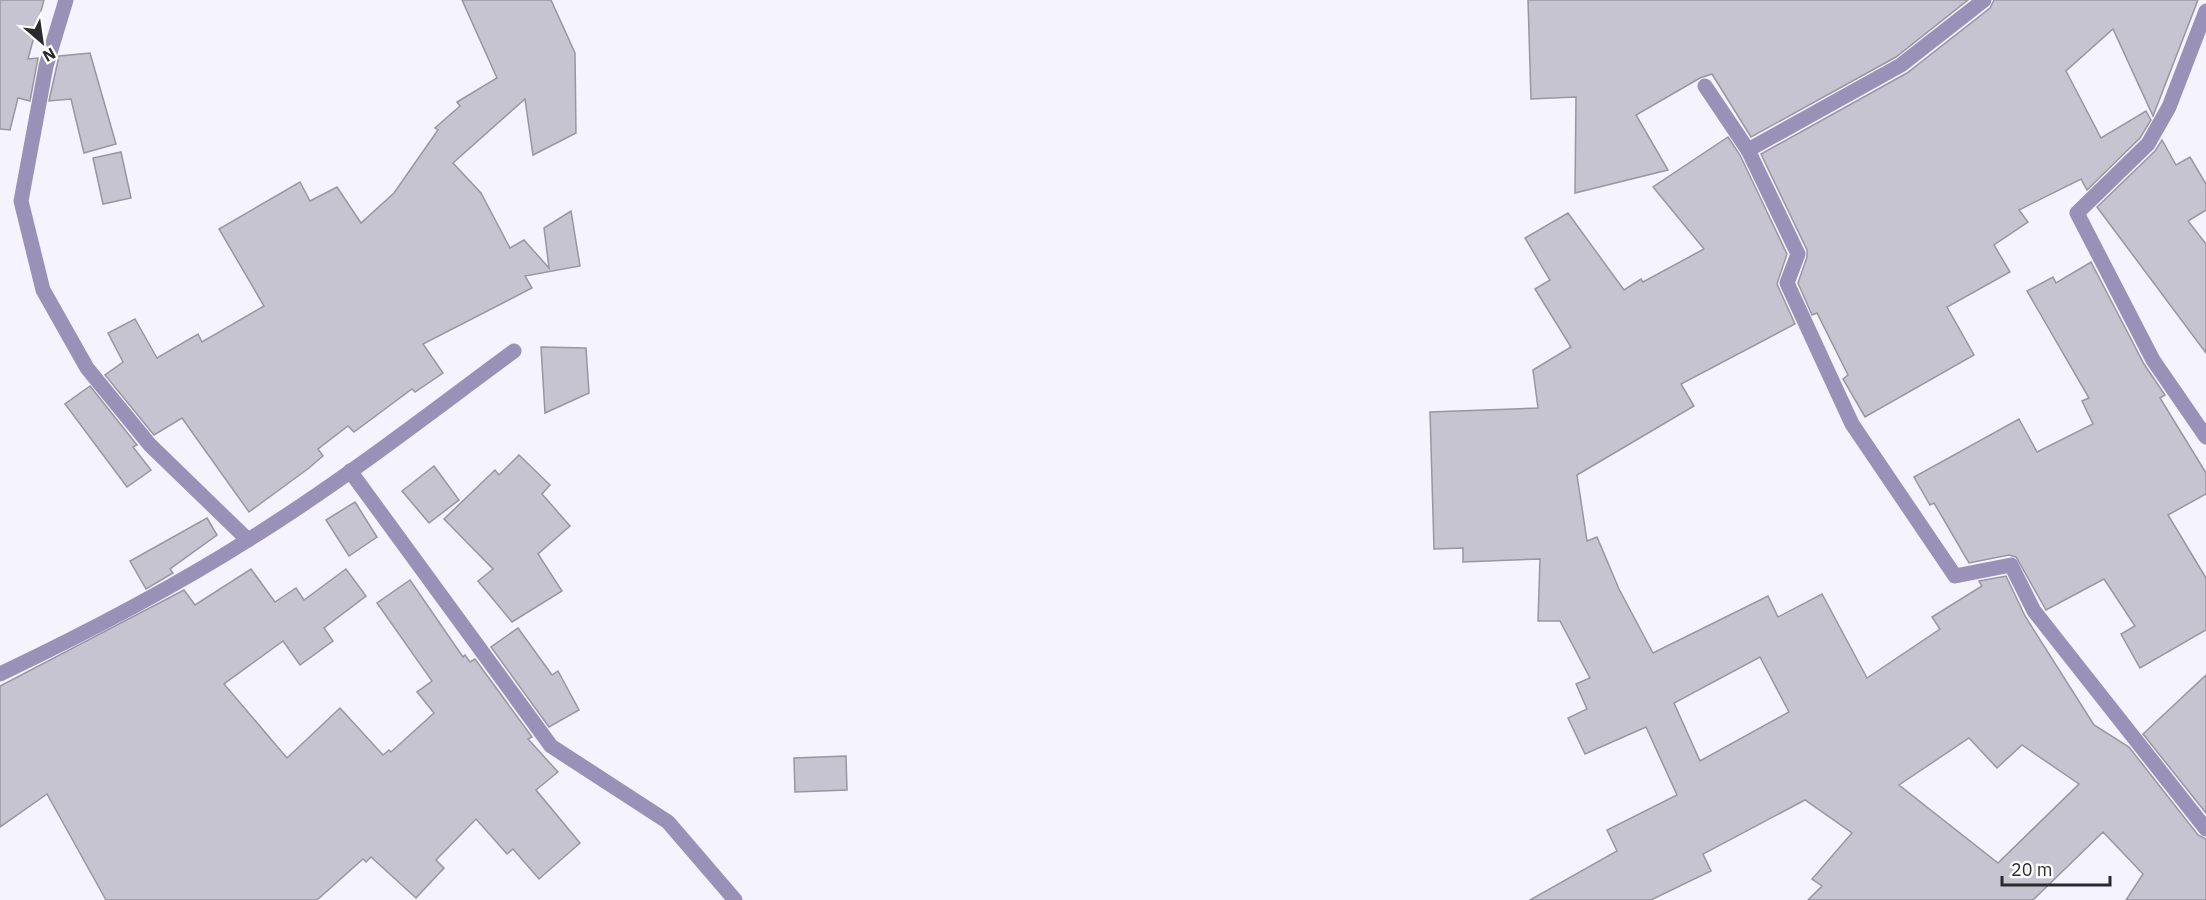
<svg xmlns="http://www.w3.org/2000/svg" width="2206" height="900" font-family="'IBM Plex Sans',sans-serif">
  <rect width="100%" height="100%" fill="#f5f3fd"/>
  <g fill="#c6c4d0" stroke="#9996a2" stroke-width="1.5" fill-rule="evenodd">
    <polygon points="0,0 44,0 28,59 38,58 30,101 18,98 10,130 0,129"/>
    <polygon points="462,0 551,0 575,53 576,133 533,155 525,99 453,163 481,193 510,248 524,240 549,268 544,228 571,211 580,266 525,276 532,288 423,344 443,373 415,392 412,389 354,432 348,426 318,449 323,456 309,468 249,512 182,418 154,435 105,375 123,362 108,333 135,319 157,358 198,334 202,342 264,306 219,229 300,182 310,201 337,187 361,223 394,193 438,130 435,128 460,106 457,102 497,78"/>
    <polygon points="1528,0 1968,0 1896,57 1751,137 1712,74 1700,78 1636,115 1668,170 1575,193 1576,97 1531,99"/>
    <polygon points="1994,0 2198,0 2153,116 2113,29 2066,71 2101,138 2146,111 2151,120 2140,138 2087,190 2081,179 2019,210 2028,222 1994,245 2010,272 1947,307 1974,355 1865,417 1843,379 1848,375 1817,313 1812,315 1798,283 1807,257 1807,250 1761,154 1907,73 1990,8"/>
    <polygon points="90,53 116,144 84,153 71,99 49,101 59,56"/>
    <path d="M 1728,137 L 1740,155 L 1787,254 L 1777,284 L 1795,324 L 1681,384 L 1694,406 L 1577,475 L 1587,541 L 1597,537 L 1619,589 L 1653,653 L 1768,596 L 1778,617 L 1822,594 L 1867,678 L 1940,629 L 1932,617 L 1982,586 L 1979,581 L 2006,576 L 2025,616 L 2094,725 L 2129,747 L 2198,835 L 2206,839 L 2206,900 L 2126,900 L 2143,874 L 2103,832 L 2033,900 L 1808,900 L 1822,886 L 1812,879 L 1852,833 L 1805,800 L 1703,854 L 1711,871 L 1651,900 L 1530,900 L 1617,851 L 1607,830 L 1677,795 L 1646,727 L 1585,754 L 1568,718 L 1587,709 L 1576,684 L 1590,678 L 1560,621 L 1538,621 L 1540,559 L 1463,562 L 1463,548 L 1434,549 L 1430,412 L 1538,408 L 1533,370 L 1571,347 L 1535,289 L 1550,280 L 1525,238 L 1568,213 L 1624,290 L 1641,279 L 1643,282 L 1704,249 L 1653,187 ZM 1760,657 L 1789,712 L 1700,761 L 1674,703 ZM 1969,738 L 1997,768 L 2022,745 L 2079,784 L 1998,863 L 1899,785 Z"/>
    <polygon points="2162,140 2176,165 2190,157 2206,184 2206,210 2188,221 2206,244 2206,353 2097,207 2155,151"/>
    <polygon points="121,152 131,198 103,204 93,158"/>
    <polygon points="2091,262 2144,364 2165,395 2160,398 2206,473 2206,494 2168,515 2206,578 2206,630 2140,668 2121,634 2135,626 2104,579 2046,610 2016,557 2009,555 1969,563 1934,503 1930,505 1914,477 2019,419 2037,452 2093,424 2082,401 2089,398 2027,291 2053,277 2056,283"/>
    <polygon points="541,347 586,348 589,393 545,413"/>
    <polygon points="90,386 137,445 133,447 151,470 127,487 65,404"/>
    <polygon points="519,455 550,485 542,494 570,526 538,554 562,591 512,622 478,581 493,569 444,519 495,470 499,475"/>
    <polygon points="434,466 459,500 429,523 402,491"/>
    <polygon points="355,502 377,537 349,556 326,520"/>
    <polygon points="207,518 217,535 170,569 173,573 146,589 130,561"/>
    <polygon points="251,569 275,602 296,588 304,600 346,569 366,596 324,628 333,641 300,665 283,641 224,684 287,758 340,708 383,755 389,750 391,752 434,713 417,692 432,681 377,603 410,580 463,657 465,655 470,662 475,659 532,737 528,739 558,772 536,790 580,843 539,879 513,849 507,854 476,819 436,860 444,868 416,898 371,857 366,862 363,859 317,900 106,900 47,794 0,827 0,686 184,590 195,605"/>
    <polygon points="518,628 552,675 558,671 579,710 549,727 491,647"/>
    <polygon points="2206,675 2206,813 2143,734"/>
    <polygon points="846,756 847,790 795,792 794,758"/>
  </g>
  <g fill="none" stroke-linecap="round" stroke-linejoin="round">
    <g stroke="#9a91b9" stroke-width="15">
      <polyline points="66,0 46,66 21,201 43,290 87,368 150,445 248,540"/>
      <polyline points="2206,11 2169,107 2148,144 2077,213 2153,360 2206,437"/>
      <polyline points="1705,86 1748,150 1798,254 1787,283 1852,424 1955,576 2011,565 2034,611 2206,829"/>
      <polyline points="1748,150 1901,65 1984,0"/>
      <polyline points="350,471 551,746 668,822 735,900"/>
      <path d="M 0,674 C 84,634 169,590 248,540 C 340,483 427,415 514,351"/>
    </g>
  </g>
  <g transform="translate(42 42) rotate(151)" stroke="#ffffff" stroke-width="4.5" paint-order="stroke">
  <path d="M0-4.5L10 22L0 15L-10 22Z" fill="#2b2a2f"/>
  <text y="-9" font-size="16" font-weight="bold" text-anchor="middle" fill="#2b2a2f">N</text>
  </g>
  <path d="M2002 876v9h108v-9" fill="none" stroke="#2b2a2f" stroke-width="3"/>
  <text x="2011" y="876" font-size="18" fill="#2b2a2f" stroke="#ffffff" stroke-width="4.5" paint-order="stroke">20 m</text>
</svg>
